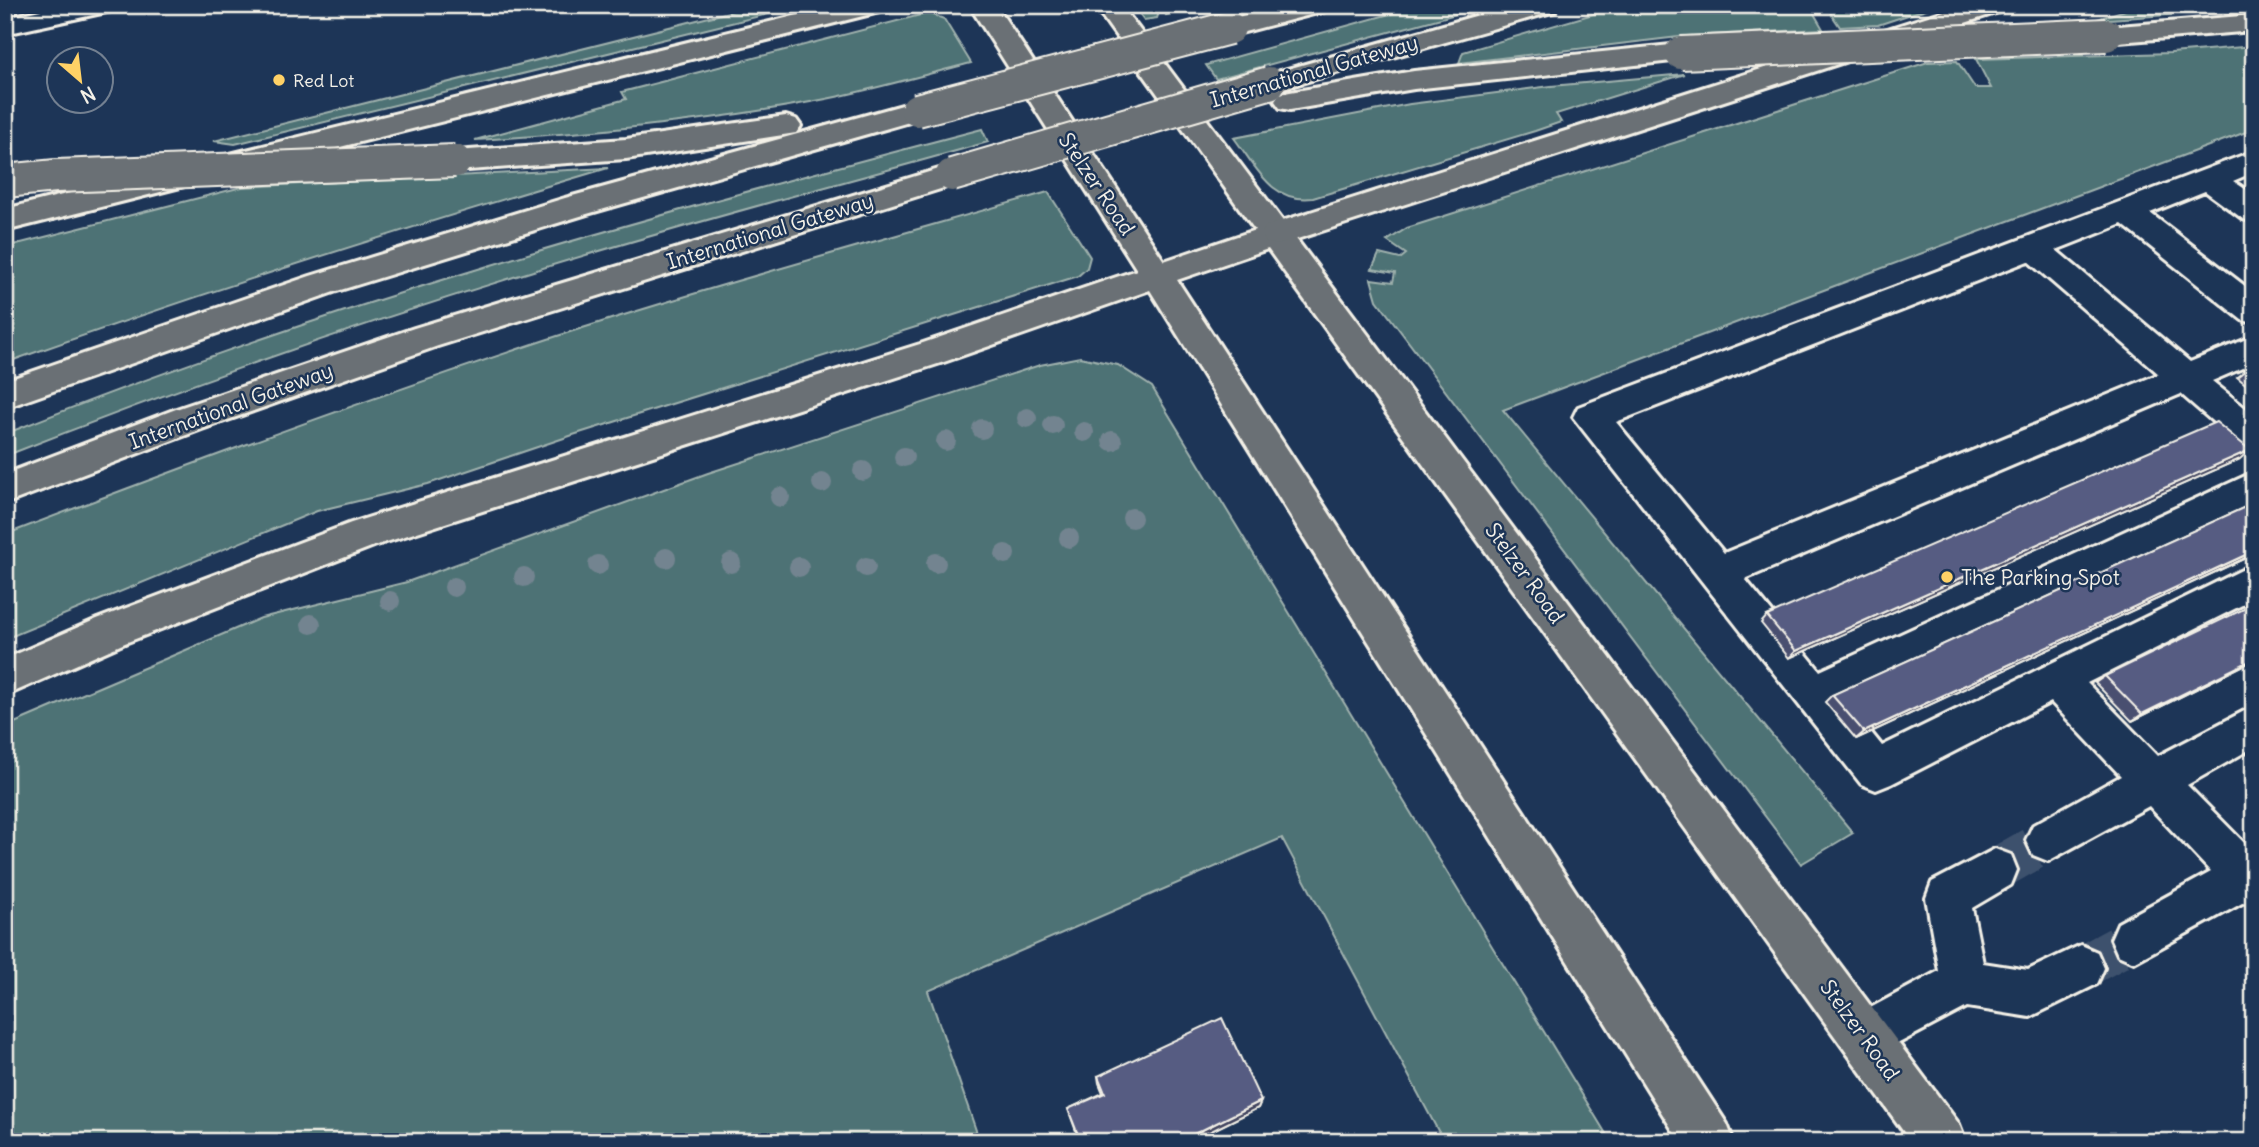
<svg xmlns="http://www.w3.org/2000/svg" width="2259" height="1147" font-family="Delius,sans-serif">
  <rect width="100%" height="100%" fill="#1d3557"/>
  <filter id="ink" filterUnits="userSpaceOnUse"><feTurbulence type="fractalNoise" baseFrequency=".0143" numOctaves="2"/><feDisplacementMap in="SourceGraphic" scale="14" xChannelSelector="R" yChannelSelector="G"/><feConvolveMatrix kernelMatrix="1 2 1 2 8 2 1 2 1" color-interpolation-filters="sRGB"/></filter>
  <g filter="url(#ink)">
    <g fill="#4d7274" stroke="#a0b2ae" stroke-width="2">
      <polygon points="757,5 805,5 235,144 214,141"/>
      <polygon points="1133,5 1208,5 1166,15 1161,7 1157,18 1144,20"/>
      <polygon points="1422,5 1489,5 1216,79 1206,65"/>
      <polygon points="1624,5 1809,5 1823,29 1687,36 1459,63 1463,52"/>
      <polygon points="1825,5 1938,5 1878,25 1840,27"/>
      <polygon points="2141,5 2254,5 2254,9 2094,20"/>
      <path d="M 928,13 L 944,19 L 971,63 C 923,75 875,89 826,99 C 710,122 593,133 475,140 L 626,99 L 622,92 Z"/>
      <polygon points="2254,46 2254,129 1503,410 1853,833 1801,864 1377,300 1371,279 1393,282 1395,273 1372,269 1379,254 1400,259 1406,254 1387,241 1407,228 1928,62 1957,61 1975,88 1991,88 1976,59 2171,53"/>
      <path d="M 1685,74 L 1556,114 L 1561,122 L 1535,131 L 1313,198 C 1271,203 1257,168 1234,138 L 1410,104 L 1551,86 Z"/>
      <path d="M 982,129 L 988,142 C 836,185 681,225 530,272 C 353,326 178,388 5,456 L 5,434 C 322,306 652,215 982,129 Z"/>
      <path d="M 608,168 C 405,228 204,292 5,363 L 5,247 L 242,187 Z"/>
      <path d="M 1048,192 L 1090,257 L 1087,268 L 1078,276 L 573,435 L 428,484 L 317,511 L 5,639 L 7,534 C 182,467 358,402 536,343 C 705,288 877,241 1048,192 Z"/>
      <polygon points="1080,357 1118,365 1152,387 1611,1142 1444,1142 1282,838 928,991 980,1142 5,1142 5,727 261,618 407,582 708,473 1040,365"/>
    </g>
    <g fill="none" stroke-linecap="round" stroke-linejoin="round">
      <g stroke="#3d516d" stroke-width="43" stroke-dasharray="43 21" stroke-linecap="butt">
        <polyline points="1995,870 2048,840"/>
        <polyline points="2081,968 2134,939"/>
      </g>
      <g stroke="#f4f1e8" stroke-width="6">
        <g id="minor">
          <polygon points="62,5 114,5 111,11 5,34 5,18"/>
          <path d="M 2254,151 L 2254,172 L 2233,181 L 2254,195 L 2254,222 L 2243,219 L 2205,191 L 2150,213 L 2254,293 L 2254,323 L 2242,320 L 2122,224 L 2056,250 L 2190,362 L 2254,336 L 2254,363 L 2212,381 L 2254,415 L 2254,450 L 2241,446 L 2181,394 L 1745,579 L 1820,671 L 2254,472 L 2254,504 L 1844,699 L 1882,746 L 2254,564 L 2254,599 L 2087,683 L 2158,756 L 2254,706 L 2254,747 L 2187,785 L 2254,853 L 2254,907 L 2244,902 L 2134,962 L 2118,955 L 2111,939 L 2118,923 L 2211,872 L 2149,806 L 2048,861 L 2033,855 L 2026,840 L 2033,825 L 2121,776 L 2051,702 L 1891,784 L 1876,790 L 1861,784 L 1573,417 L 1578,407 ZM 2028,261 L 2159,374 L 1724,553 L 1616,422 Z"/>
          <polygon points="1995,849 2011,855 2017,870 2011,885 1972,908 1983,963 2028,970 2081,945 2097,952 2104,968 2097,984 2030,1017 1967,1007 1865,1061 1848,1054 1841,1037 1848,1020 1939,971 1926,898 1932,882"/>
        </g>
      </g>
      <g stroke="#f4f1e8" stroke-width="6">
        <g id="major">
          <polygon points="839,5 886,5 883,11 5,231 5,209"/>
          <polygon points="969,5 996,5 1164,261 1255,230 1094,5 1121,5 1959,1124 1966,1142 1911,1142 1268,249 1177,280 1727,1124 1734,1142 1680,1142 1150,290 944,362 374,546 125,643 5,696 5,659 97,619 351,523 920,344 1137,270"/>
        </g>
      </g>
      <g stroke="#f4f1e8" stroke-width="6">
        <g id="highway">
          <polygon points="1283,5 1328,5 1325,11 1229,36 1219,34 1215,28 1219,22"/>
          <polygon points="1514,5 1558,5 1555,11 1269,92 1259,89 1255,83 1259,77"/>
          <polygon points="1963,5 2005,5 2002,11 1288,242 1277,245 1266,242 1261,234 1266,226"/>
          <polygon points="2254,15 2254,31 2106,43 2096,41 2092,35 2096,29 2106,27"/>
          <polygon points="1681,44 1691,47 1695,53 1691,59 1414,89 1290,110 1280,108 1275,101 1280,94 1290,92 1414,71"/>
          <polygon points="917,101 927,103 932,110 927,117 587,214 334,292 5,408 5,381 310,276 565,198"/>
          <polygon points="786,116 796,119 801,126 796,133 626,159 455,171 444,168 440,161 444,154 455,151 626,139"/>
          <polygon points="952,165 963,168 967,175 963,182 438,346 202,429 5,504 5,474 176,409 414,328"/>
        </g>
      </g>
      <use href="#minor" fill="#1d3557" fill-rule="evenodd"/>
      <use href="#major" fill="#6a7074" fill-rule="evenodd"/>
      <use href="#highway" fill="#6a7074" fill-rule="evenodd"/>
      <g stroke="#f4f1e8" stroke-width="36" stroke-linecap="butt">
        <g id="highway-bridge">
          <polyline points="1681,53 2106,35"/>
          <polyline points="917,110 1229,28"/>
          <polyline points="952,175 1269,83"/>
          <polyline points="5,181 56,176 455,161"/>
        </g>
      </g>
      <use href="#highway-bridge" stroke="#6a7074" stroke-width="32"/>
    </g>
    <g fill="#738490">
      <circle cx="1027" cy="418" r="10"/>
      <circle cx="1053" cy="425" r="10"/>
      <circle cx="982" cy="429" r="10"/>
      <circle cx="1084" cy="432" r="10"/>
      <circle cx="946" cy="441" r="10"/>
      <circle cx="1112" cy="441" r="10"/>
      <circle cx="904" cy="457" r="10"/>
      <circle cx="863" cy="471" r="10"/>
      <circle cx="822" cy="483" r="10"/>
      <circle cx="780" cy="497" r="10"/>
      <circle cx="1132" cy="518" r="10"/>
      <circle cx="1069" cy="538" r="10"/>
      <circle cx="1005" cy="554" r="10"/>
      <circle cx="666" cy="558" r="10"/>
      <circle cx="731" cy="563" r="10"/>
      <circle cx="936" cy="563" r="10"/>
      <circle cx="598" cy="565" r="10"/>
      <circle cx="799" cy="567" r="10"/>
      <circle cx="866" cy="567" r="10"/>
      <circle cx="524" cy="577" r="10"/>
      <circle cx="454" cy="587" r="10"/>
      <circle cx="390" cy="601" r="10"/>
      <circle cx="311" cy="624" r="10"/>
    </g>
    <g fill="#4a4f70" stroke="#f4f1e8" stroke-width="2">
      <polygon points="2254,365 2254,391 2237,377 2247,369"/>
      <polygon points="2240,459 1789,658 1761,623 1767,616"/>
      <polygon points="2254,503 2254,554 1856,739 1825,702 1832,695"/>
      <polygon points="2254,660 2132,721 2095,683 2105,676"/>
      <polygon points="1098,1076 1261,1101 1258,1108 1189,1142 1080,1142 1068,1109 1103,1093 1099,1083"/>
    </g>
    <g fill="#3c405b" stroke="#f4f1e8" stroke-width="2">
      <polygon points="2250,450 2240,459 1789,658 1796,651"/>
      <polygon points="2254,551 2254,554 1856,739 1864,732"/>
      <polygon points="2254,659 2254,660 2132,721 2142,714"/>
      <polygon points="1261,1101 1258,1108 1189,1142 1178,1142"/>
    </g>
    <g fill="#565c82" stroke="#f4f1e8" stroke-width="2">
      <polygon points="2254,365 2254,374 2247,369"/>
      <polygon points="2216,422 2250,450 1796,651 1767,616"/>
      <polygon points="2254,503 2254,551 1864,732 1832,695"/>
      <polygon points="2254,604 2254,659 2142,714 2105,676"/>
      <polygon points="1222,1018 1261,1101 1178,1142 1081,1142 1068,1109 1105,1093 1098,1076"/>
    </g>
  </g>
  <g fill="#ffd166" stroke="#1d3557" stroke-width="2.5">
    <circle cx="279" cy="80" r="7"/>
    <circle cx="1947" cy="577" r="7"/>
  </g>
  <g text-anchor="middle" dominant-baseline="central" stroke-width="5" stroke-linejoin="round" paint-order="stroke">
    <g font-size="18" fill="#f4f1e8" stroke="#1d3557" text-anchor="start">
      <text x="293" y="80">Red Lot</text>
    </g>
    <g font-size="21" fill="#f4f1e8" stroke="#1d3557">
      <text transform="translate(1314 71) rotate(-16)">International Gateway</text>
      <text transform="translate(1097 184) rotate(56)">Stelzer Road</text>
      <text transform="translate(770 231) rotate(-17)">International Gateway</text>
      <text transform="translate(231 406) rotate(-20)">International Gateway</text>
      <text transform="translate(1525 573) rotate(54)">Stelzer Road</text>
      <text transform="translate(1860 1030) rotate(54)">Stelzer Road</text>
    </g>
    <g font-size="21" fill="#f4f1e8" stroke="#1d3557" text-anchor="start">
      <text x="1961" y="577">The Parking Spot</text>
    </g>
  </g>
  <rect width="2259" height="1147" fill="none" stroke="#1d3557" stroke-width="28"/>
  <rect x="14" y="14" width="2231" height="1119" fill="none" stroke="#f4f1e8" stroke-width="2.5" filter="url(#ink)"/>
  <g transform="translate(80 80) rotate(152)"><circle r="33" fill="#1d3557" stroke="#738091" stroke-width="2"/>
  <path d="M0-5L12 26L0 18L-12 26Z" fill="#ffd166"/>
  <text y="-10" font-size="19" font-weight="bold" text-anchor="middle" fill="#f4f1e8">N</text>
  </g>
</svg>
